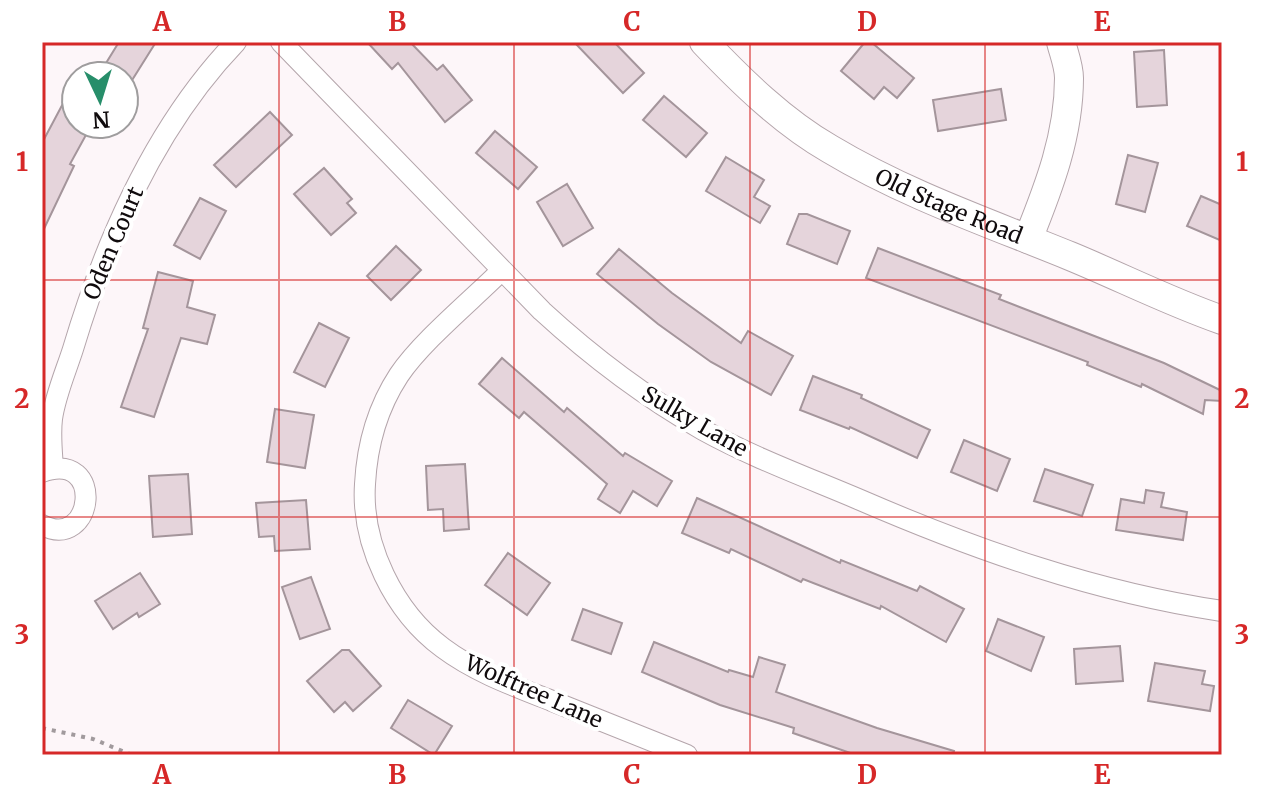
<svg xmlns="http://www.w3.org/2000/svg" width="1264" height="797" font-family="Merriweather,serif">
  <rect width="100%" height="100%" fill="#fdf6f9"/>
  <g fill="#e5d4db" stroke="#a4959b" stroke-width="2">
    <polygon points="119,42 156,42 129,85 124,81 124,76 115,76 103,68"/>
    <polygon points="367,42 410,42 437,70 443,65 472,100 445,122 398,63 392,69"/>
    <polygon points="574,42 614,42 644,73 623,93"/>
    <polygon points="865,42 871,42 914,78 897,98 884,87 874,99 841,71"/>
    <polygon points="1164,50 1167,105 1137,107 1134,52"/>
    <polygon points="76,79 76,124 92,124 70,164 74,166 42,233 42,143"/>
    <polygon points="1001,89 1006,120 938,131 933,100"/>
    <polygon points="664,96 707,133 686,157 643,120"/>
    <polygon points="270,112 292,135 236,187 214,165"/>
    <polygon points="495,131 537,167 518,189 476,153"/>
    <polygon points="1128,155 1158,163 1145,212 1116,204"/>
    <polygon points="726,157 764,180 754,197 770,206 760,223 706,191"/>
    <polygon points="324,168 352,199 347,203 356,213 331,235 294,194"/>
    <polygon points="567,184 593,228 563,246 537,202"/>
    <polygon points="1201,196 1222,205 1222,241 1187,226"/>
    <polygon points="200,198 226,211 200,259 174,245"/>
    <polygon points="799,214 807,214 850,231 837,264 787,244"/>
    <polygon points="396,246 421,270 391,300 367,276"/>
    <polygon points="878,248 1001,295 999,299 1164,363 1222,391 1222,401 1205,400 1203,414 1142,384 1141,387 1087,365 1088,362 866,278"/>
    <polygon points="619,249 672,293 741,343 748,331 793,356 771,395 711,362 658,324 597,274"/>
    <polygon points="158,272 193,281 187,307 215,315 207,344 181,338 154,417 121,407 148,329 143,328"/>
    <polygon points="319,323 349,338 325,387 294,372"/>
    <polygon points="502,358 564,412 567,408 623,456 625,453 672,481 657,506 633,491 620,513 598,499 607,484 524,412 519,418 479,384"/>
    <polygon points="813,376 862,395 861,398 930,430 917,458 850,427 849,429 800,410"/>
    <polygon points="275,409 314,415 305,468 267,462"/>
    <polygon points="964,440 1010,459 997,491 951,472"/>
    <polygon points="465,464 469,529 444,531 443,509 428,510 426,466"/>
    <polygon points="1045,469 1093,485 1082,516 1034,501"/>
    <polygon points="188,474 192,534 153,537 149,476"/>
    <polygon points="1146,490 1164,493 1161,507 1187,512 1183,540 1116,530 1121,499 1144,503"/>
    <polygon points="697,498 840,563 841,560 917,591 920,586 964,609 946,642 881,606 880,609 803,579 801,582 731,549 729,553 682,533"/>
    <polygon points="306,500 310,549 275,551 274,536 259,537 256,503"/>
    <polygon points="508,553 550,583 527,615 485,585"/>
    <polygon points="140,573 160,604 139,617 137,613 113,629 95,601"/>
    <polygon points="311,577 330,629 300,639 282,587"/>
    <polygon points="583,609 622,623 611,654 572,640"/>
    <polygon points="998,619 1044,637 1031,671 986,651"/>
    <polygon points="654,642 728,672 729,670 753,677 759,657 785,665 776,692 877,728 954,751 953,755 856,755 793,733 794,728 720,705 642,672"/>
    <polygon points="1120,646 1123,681 1076,684 1074,649"/>
    <polygon points="342,650 349,650 381,686 353,711 345,702 334,712 307,681"/>
    <polygon points="1155,663 1205,671 1202,684 1214,686 1210,711 1148,701"/>
    <polygon points="408,700 452,726 434,755 391,728"/>
  </g>
  <g fill="none" stroke-linecap="round" stroke-linejoin="round">
    <g stroke="#b4a5ab" stroke-width="22">
      <g id="street">
        <path d="M 281,42 L 542,311 C 591,356 645,397 703,430 C 752,457 806,477 858,499 C 976,550 1095,592 1222,611"/>
        <path d="M 501,271 C 471,301 422,341 399,375 C 378,407 367,446 365,484 C 361,544 394,612 443,648 C 475,672 514,686 552,701 C 597,719 642,737 687,755"/>
        <path d="M 53,468 C 52,452 50,435 52,419 C 55,396 66,371 73,349 C 106,239 155,126 236,42"/>
        <path d="M 42,472 C 106,449 94,552 42,525"/>
      </g>
    </g>
    <g stroke="#b4a5ab" stroke-width="30">
      <g id="secondary">
        <path id="s1" d="M 704,42 C 741,81 783,122 830,149 C 905,194 989,223 1070,256 C 1121,277 1170,302 1222,320"/>
        <path d="M 1028,239 C 1049,187 1069,135 1069,78 C 1069,66 1064,54 1061,42"/>
      </g>
    </g>
    <polyline stroke="#a19a9d" stroke-width="4" stroke-dasharray="4 6" stroke-linecap="butt" points="42,728 93,739 132,755"/>
    <use href="#street" stroke="#fff" stroke-width="20"/>
    <use href="#secondary" stroke="#fff" stroke-width="28"/>
  </g>
  <path fill="none" stroke="#d62828" stroke-width="2" stroke-opacity="0.55" d="M 279,42 L 279,755M 514,42 L 514,755M 750,42 L 750,755M 985,42 L 985,755M 42,280 L 1222,280M 42,517 L 1222,517"/>
  <g text-anchor="middle" dominant-baseline="central" stroke-width="8" stroke-linejoin="round" paint-order="stroke">
    <g font-size="22" fill="#100b0d" stroke="#fff">
      <text stroke="none"><textPath href="#s1" startOffset="298">Old Stage Road</textPath></text>
      <text transform="translate(113 243) rotate(-67)">Oden Court</text>
      <text transform="translate(695 421) rotate(30)">Sulky Lane</text>
      <text transform="translate(534 691) rotate(24)">Wolftree Lane</text>
    </g>
  </g>
  <rect width="1264" height="797" fill="none" stroke="#ffffff" stroke-width="88"/>
  <g transform="translate(100 100) rotate(176)"><circle r="38" fill="#ffffff" stroke="#9f9d9e" stroke-width="2"/>
  <path d="M0-6L14 30L0 20L-14 30Z" fill="#278e6a"/>
  <text y="-12" font-size="22" font-weight="bold" text-anchor="middle" fill="#100b0d">N</text>
  </g>
  <rect x="44" y="44" width="1176" height="709" fill="none" stroke="#d62828" stroke-width="3"/>
  <g font-size="26" text-anchor="middle" font-weight="bold" fill="#d62828">
    <text x="162" y="31">A</text>
    <text x="397" y="31">B</text>
    <text x="632" y="31">C</text>
    <text x="867" y="31">D</text>
    <text x="1102" y="31">E</text>
    <text x="22" y="171">1</text>
    <text x="1242" y="171">1</text>
    <text x="22" y="408">2</text>
    <text x="1242" y="408">2</text>
    <text x="22" y="644">3</text>
    <text x="1242" y="644">3</text>
    <text x="162" y="784">A</text>
    <text x="397" y="784">B</text>
    <text x="632" y="784">C</text>
    <text x="867" y="784">D</text>
    <text x="1102" y="784">E</text>
  </g>
</svg>
